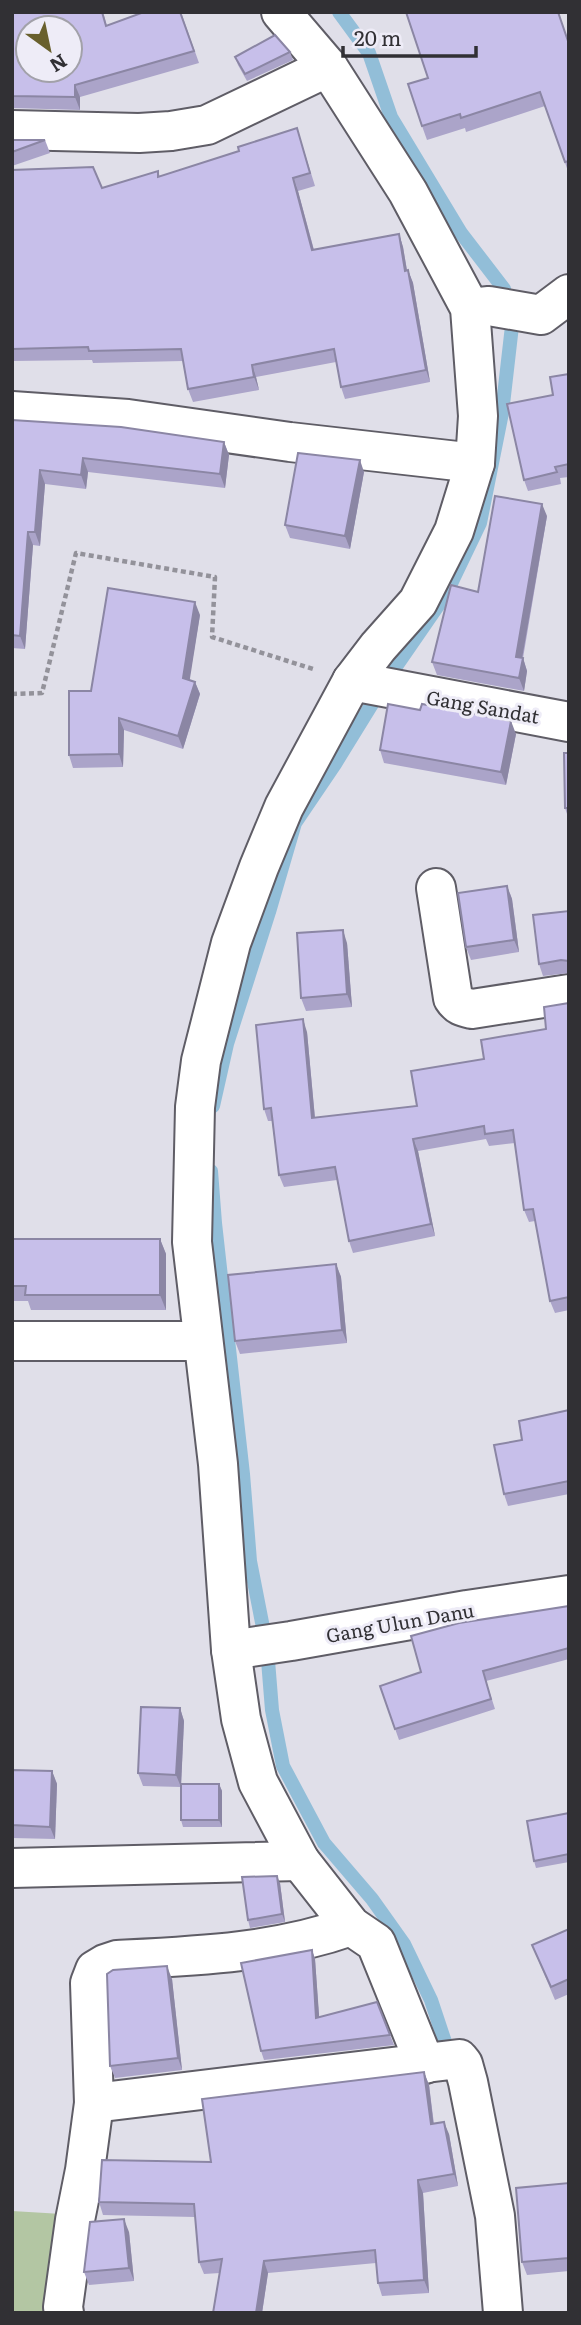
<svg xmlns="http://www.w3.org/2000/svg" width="581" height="2325" font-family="Literata,serif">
  <rect width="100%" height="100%" fill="#e0dfe9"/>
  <polygon fill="#b3c6a3" points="12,2211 62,2214 55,2313 12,2313"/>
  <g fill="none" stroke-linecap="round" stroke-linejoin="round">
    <g stroke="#92bed8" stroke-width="14">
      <polyline points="213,1106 227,1044 269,912 295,823 335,764 388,678 446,594 480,523 502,413 512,326 504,289 461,233 391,117 369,53 339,12"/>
      <polyline points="211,1171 215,1223 243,1474 250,1561 267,1648 272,1710 283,1766 324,1843 372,1899 404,1944 431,2000 450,2057"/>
    </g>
    <g stroke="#5f5d66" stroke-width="42">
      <g id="street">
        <polyline points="12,130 139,133 171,131 207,125 328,67"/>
        <polyline points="470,308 489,306 541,315 569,294"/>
        <polyline points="12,411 128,419 290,442 475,463"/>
        <polyline points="352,681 569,722"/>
        <path d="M 436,888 L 453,998 C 458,1006 463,1007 472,1009 L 569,994"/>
        <polyline points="12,1341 203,1341"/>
        <polyline points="231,1650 291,1641 467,1610 569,1595"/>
        <polyline points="300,1861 351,1926 376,1943 425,2064"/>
        <polyline points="12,1868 300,1861 258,1782 241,1719 231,1650 218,1464 192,1242 195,1107 201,1061 231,943 259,867 284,807 352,681 378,647 418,602 454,531 475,463 478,416 470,308 408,192 328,67 281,12"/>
        <polyline points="94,2103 459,2059 463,2064 468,2082 495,2216 503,2313"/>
        <path d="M 64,2313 L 63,2307 L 75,2220 L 85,2170 L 94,2103 L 90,1983 L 95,1970 L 105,1964 L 117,1960 C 197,1956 275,1953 351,1926"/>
      </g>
    </g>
    <polyline stroke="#93929a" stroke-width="4.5" stroke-dasharray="5 3.5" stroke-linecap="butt" points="12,694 42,693 76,553 215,577 212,637 313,669"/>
    <use href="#street" stroke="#fff" stroke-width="38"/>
  </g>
  <g fill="#aba4c9">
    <polygon points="12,12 103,12 107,26 181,12 199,63 80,97 80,110 13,108"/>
    <polygon points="569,43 569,174 545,106 466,132 465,128 427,140 422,126"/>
    <polygon points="290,52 293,60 247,81 238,65 235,57"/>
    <polygon points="297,128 315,186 298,191 314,250 399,234 403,247 407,270 408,270 413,283 430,382 345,399 341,387 336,362 256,377 259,390 193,402 188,389 183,361 93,363 92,360 12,361 12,170 102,188 158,171 160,177 239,151"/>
    <polygon points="12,140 45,140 50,153 12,166"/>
    <polygon points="569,374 569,477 560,478 561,484 528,491 524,480 553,395"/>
    <polygon points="12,420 224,442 229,455 225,488 88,472 86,489 45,484 40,546 33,545 25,649 12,648"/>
    <polygon points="364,472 350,549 290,538 285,525"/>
    <polygon points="547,516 523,658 527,671 524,691 437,675 432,662 478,592"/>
    <polygon points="200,615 189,680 195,682 200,694 183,749 124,730 123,767 73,768 69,755 91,691"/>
    <polygon points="516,734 506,785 384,763 380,750"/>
    <polygon points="569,753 569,820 565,808"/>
    <polygon points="507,886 512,899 519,952 471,960 466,947"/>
    <polygon points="569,911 569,973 543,976 539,964"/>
    <polygon points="347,943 352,1007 306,1011 301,998"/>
    <polygon points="569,1003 569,1310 555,1313 550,1301 535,1221 529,1222 524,1210 515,1143 489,1146 486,1139 418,1151 435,1236 353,1253 349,1241 337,1180 284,1187 279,1175 272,1121 268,1121 264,1109 307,1032 315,1118 417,1106 484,1059 546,1029"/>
    <polygon points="12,1239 160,1239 166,1254 166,1310 31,1310 28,1301 12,1301"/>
    <polygon points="336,1264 341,1277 347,1343 240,1354 235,1341"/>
    <polygon points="569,1410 569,1494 508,1506 504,1494 522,1440"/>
    <polygon points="569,1606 569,1659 486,1681 495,1709 399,1740 380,1686 421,1672"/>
    <polygon points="180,1708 184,1721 181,1784 219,1784 222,1791 222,1827 183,1827 181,1820 181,1787 143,1786 138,1773"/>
    <polygon points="12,1770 52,1771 57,1784 55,1839 12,1838"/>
    <polygon points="569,1813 569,1862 536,1868 534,1861"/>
    <polygon points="280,1883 285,1922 250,1928 248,1920"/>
    <polygon points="569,1929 569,1994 555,2000 532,1945"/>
    <polygon points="312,1950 315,1959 319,2018 377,2002 394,2045 264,2060 261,2051"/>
    <polygon points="172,1979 182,2070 115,2078 110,2066"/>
    <polygon points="424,2072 429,2085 434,2124 449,2134 458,2186 423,2193 429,2293 382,2296 378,2283 376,2263 268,2273 262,2313 213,2313 220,2273 204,2274 199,2262 195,2217 103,2215 99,2202 211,2162"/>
    <polygon points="569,2183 569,2271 527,2275 522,2262"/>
    <polygon points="129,2232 134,2281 89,2285 84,2272"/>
  </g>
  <g fill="#8b86a4">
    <polygon points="75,85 80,97 80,110 75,97"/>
    <polygon points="293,178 298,191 317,262 312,250"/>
    <polygon points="399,234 403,247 409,283 405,271"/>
    <polygon points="408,270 413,283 430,382 426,370"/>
    <polygon points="252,365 256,377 259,390 254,377"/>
    <polygon points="224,442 229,455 225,488 220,474"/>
    <polygon points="83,458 88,472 86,489 81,475"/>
    <polygon points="360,460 364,472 350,549 345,536"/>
    <polygon points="40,470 45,484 40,546 35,532"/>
    <polygon points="542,504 547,516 520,670 516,657"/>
    <polygon points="28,532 33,545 25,649 20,636"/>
    <polygon points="195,602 200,615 188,691 183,678"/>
    <polygon points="523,658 527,671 524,691 519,678"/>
    <polygon points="195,682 200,694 183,749 178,736"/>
    <polygon points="119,718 124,730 123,767 119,754"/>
    <polygon points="511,721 516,734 506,785 501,772"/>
    <polygon points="507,886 512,899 519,952 514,940"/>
    <polygon points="343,930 347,943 352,1007 347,994"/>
    <polygon points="303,1019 307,1032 316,1130 312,1118"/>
    <polygon points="413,1139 418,1151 435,1236 431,1224"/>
    <polygon points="160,1239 166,1254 166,1310 160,1295"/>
    <polygon points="336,1264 341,1277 347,1343 342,1330"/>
    <polygon points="180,1708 184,1721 181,1787 176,1775"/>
    <polygon points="52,1771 57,1784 55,1839 50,1827"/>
    <polygon points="219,1784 222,1791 222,1827 219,1820"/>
    <polygon points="277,1876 280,1883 285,1922 282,1914"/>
    <polygon points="312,1950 315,1959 320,2028 316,2018"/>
    <polygon points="167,1966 172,1979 182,2070 178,2058"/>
    <polygon points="424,2072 429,2085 435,2137 431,2124"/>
    <polygon points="444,2122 449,2134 458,2186 454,2174"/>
    <polygon points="418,2180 423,2193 429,2293 424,2280"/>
    <polygon points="124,2219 129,2232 134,2281 129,2268"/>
    <polygon points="264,2261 268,2273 262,2313 256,2313"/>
  </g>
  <g fill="#c7bfea" stroke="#8b86a4" stroke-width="2" fill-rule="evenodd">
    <path d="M 12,12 L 102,12 L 106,26 L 144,12 L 180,12 L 194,51 L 75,85 L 75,97 L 12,96 ZM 28,28 L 70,28 L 70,70 L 28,70 Z"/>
    <polygon points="406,12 558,12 569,44 569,161 565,162 540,92 461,118 460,114 422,126 408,84 428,78"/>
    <polygon points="275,35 290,52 245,74 235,57"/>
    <polygon points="297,128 310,173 293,178 312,250 399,234 405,271 408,270 426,370 341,387 334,349 252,365 254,377 188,389 181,349 89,351 88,347 12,349 12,170 93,167 102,188 158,171 158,177 239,151 238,147"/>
    <polygon points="12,140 45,140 12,152"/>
    <polygon points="569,374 569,464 555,467 557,472 524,480 507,404 553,395 550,377"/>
    <polygon points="12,420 121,427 224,442 220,474 83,458 81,475 40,470 35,532 28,532 20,636 12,635"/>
    <polygon points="298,453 360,460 345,536 285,525"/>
    <polygon points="495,496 542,504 516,657 523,658 519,678 432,662 451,585 478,592"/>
    <polygon points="108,588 195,602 183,678 195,682 178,736 119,718 119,754 69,755 69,691 91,691"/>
    <polygon points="388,704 420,710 422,704 511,721 501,772 380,750"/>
    <polygon points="564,753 569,753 569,808 565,808"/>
    <polygon points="507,886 514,940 466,947 458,893"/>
    <polygon points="569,911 569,961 561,960 539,964 533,915"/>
    <polygon points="343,930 347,994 301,998 297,933"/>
    <polygon points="569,1003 569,1297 550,1301 533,1209 524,1210 513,1130 485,1134 484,1126 413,1139 431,1224 349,1241 335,1167 279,1175 271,1108 264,1109 256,1025 303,1019 312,1118 417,1106 411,1071 484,1059 481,1040 546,1029 544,1007"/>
    <polygon points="12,1239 160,1239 160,1295 25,1295 26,1286 12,1286"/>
    <polygon points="336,1264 342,1330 235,1341 228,1275"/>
    <polygon points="569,1410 569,1481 504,1494 494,1445 522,1440 519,1421"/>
    <polygon points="569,1606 569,1648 483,1671 491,1699 395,1729 380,1686 421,1672 411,1636 459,1623"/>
    <polygon points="141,1707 180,1708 176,1775 138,1773"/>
    <polygon points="12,1770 52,1771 50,1827 12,1825"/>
    <rect x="181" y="1784" width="38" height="36"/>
    <polygon points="569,1813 569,1854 534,1861 527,1821"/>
    <polygon points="277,1876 282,1914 248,1920 242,1877"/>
    <polygon points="569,1929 569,1979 551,1987 532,1945"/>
    <polygon points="312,1950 316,2018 377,2002 390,2035 261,2051 241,1963"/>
    <polygon points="167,1966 178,2058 110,2066 107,1974 113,1970"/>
    <polygon points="424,2072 431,2124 444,2122 454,2174 418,2180 424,2280 378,2283 375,2250 264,2261 256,2313 213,2313 222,2259 199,2262 194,2204 99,2202 102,2160 211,2162 202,2099"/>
    <polygon points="569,2183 569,2258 522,2262 516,2188"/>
    <polygon points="124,2219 129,2268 84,2272 90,2222"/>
  </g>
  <g text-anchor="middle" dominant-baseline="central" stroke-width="6" stroke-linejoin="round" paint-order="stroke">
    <g font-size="19" fill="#313034" stroke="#eeecf7">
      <text transform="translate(483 706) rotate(10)">Gang Sandat</text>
      <text transform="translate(400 1622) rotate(-10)">Gang Ulun Danu</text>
    </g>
  </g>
  <rect width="581" height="2325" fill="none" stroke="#313034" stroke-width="28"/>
  <g transform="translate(49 49) rotate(147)"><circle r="33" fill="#eeecf7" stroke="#a2a1a9" stroke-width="2"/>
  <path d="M0-5L12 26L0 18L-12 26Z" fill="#69602d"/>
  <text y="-10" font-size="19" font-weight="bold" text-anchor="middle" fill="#313034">N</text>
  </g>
  <path d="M343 46v10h133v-10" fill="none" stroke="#313034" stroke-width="3.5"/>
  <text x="354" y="46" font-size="21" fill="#313034" stroke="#eeecf7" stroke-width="5" paint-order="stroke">20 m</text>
</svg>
